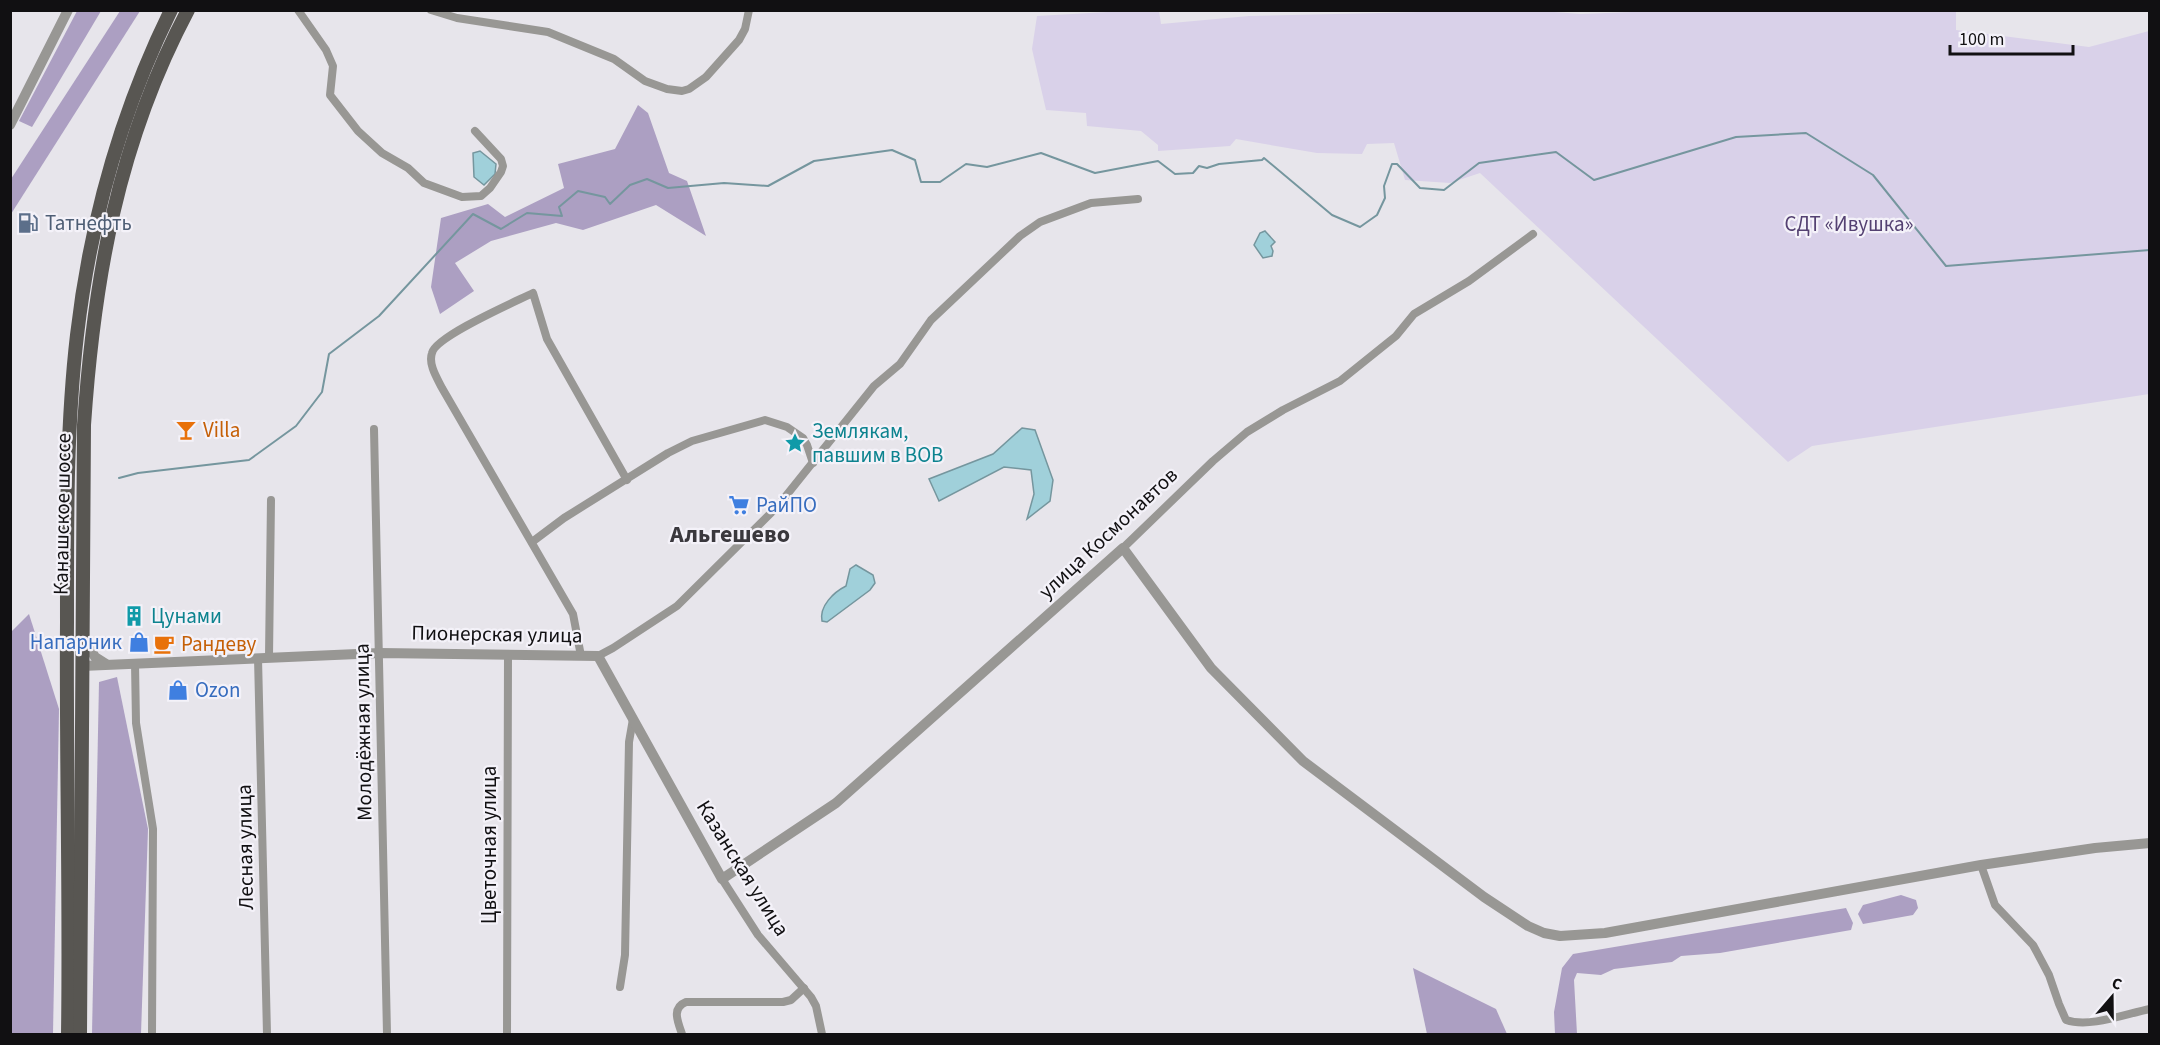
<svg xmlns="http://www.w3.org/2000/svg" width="2160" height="1045" font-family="'Source Sans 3',sans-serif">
  <rect width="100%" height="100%" fill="#e7e5eb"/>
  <polygon fill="#d9d1e9" points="1143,10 1159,11 1161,24 1249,16 1423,12 1541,11 1581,14 1683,10 1956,10 1956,30 2089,47 2149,31 2149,394 1812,446 1788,462 1480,173 1450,183 1405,180 1394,143 1367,144 1362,154 1317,153 1236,139 1230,146 1158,151 1158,145 1141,131 1087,126 1086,113 1046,110 1032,49 1037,16"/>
  <g fill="#ac9fc2">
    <polygon points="77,11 101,11 32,127 19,121"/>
    <polygon points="120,11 140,11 11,214 11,179"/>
    <polygon points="638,105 648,113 669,173 687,181 706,236 656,205 583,230 556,223 491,241 455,263 474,291 440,314 431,287 441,218 488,204 505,217 564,188 558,164 615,149"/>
    <polygon points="29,614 59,709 53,1034 11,1034 10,633"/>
    <polygon points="117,677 148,829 141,1034 92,1034 99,682"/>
    <polygon points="1901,895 1916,900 1918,908 1913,915 1863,924 1858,914 1863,905"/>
    <polygon points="1846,908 1853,923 1851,930 1720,953 1681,956 1672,962 1614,969 1601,975 1577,973 1574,980 1577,1034 1555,1034 1554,1012 1562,968 1573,954"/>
    <polygon points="1413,968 1496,1009 1507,1034 1427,1034"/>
  </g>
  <g fill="#a0d0da" stroke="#75969e" stroke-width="1.5">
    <polygon points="480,151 496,164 495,174 484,185 474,177 473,153"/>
    <polygon points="1265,231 1275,242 1271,246 1273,251 1272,256 1263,258 1254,245 1260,233"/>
    <polygon points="1022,428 1035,430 1053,480 1050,501 1027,519 1034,494 1031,470 1004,467 939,501 929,479 993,454"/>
    <path d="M 856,565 L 873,575 L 875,583 L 870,590 L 827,622 L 822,621 C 819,606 834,592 846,586 L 850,569 Z"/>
  </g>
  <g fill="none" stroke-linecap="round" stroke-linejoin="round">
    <polyline stroke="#75969e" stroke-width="2" points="119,478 138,473 249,460 296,426 322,392 329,354 379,316 473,214 501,229 527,213 562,216 559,207 578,191 605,197 610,204 630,185 647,179 668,188 724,183 768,186 814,161 892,150 915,160 921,182 940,182 966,164 987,167 1041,153 1095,173 1158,161 1175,174 1193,173 1199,166 1207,168 1219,164 1262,160 1264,158 1332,215 1360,227 1377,215 1385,198 1384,186 1392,164 1397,164 1420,188 1444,190 1479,163 1556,152 1594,180 1736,137 1806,133 1873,175 1946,266 2150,250"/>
    <g stroke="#989794" stroke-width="8">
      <polyline points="298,10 326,50 333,66 330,95 358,131 382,153 408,168 424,183 462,197 481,196 490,188 501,172 503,166 501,159 475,131"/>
      <polyline points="431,10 457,18 548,32 614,59 645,81 667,89 682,91 689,89 706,77 739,40 745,29 749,10"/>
      <polyline points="374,429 387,1034"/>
      <polyline points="532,542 564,518 668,453 692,441 765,420 787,427 803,438 807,445 813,463"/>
      <polyline points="1123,548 1213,461 1247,432 1283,410 1340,381 1396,336 1414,314 1469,281 1533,234"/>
      <path d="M 581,656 L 573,614 L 442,388 C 437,378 428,364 432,353 C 436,336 515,302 533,293 L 547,339 L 627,480"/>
      <polyline points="598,656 613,648 677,606 777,507 874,386 900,364 931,320 1020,236 1040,222 1091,203 1138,199"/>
      <polyline points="269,657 271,500"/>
      <polyline points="258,658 267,1034"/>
      <polyline points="135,663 136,723 153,829 152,1034"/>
      <path d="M 1981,865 L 1995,905 L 2033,945 L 2049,975 L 2059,1004 L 2066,1020 C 2090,1028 2125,1014 2150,1009"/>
      <polyline points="722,879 758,935 811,997 816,1006 822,1034"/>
      <polyline points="620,987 625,955 629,742 633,719"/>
      <polyline points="507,1034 508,656"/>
      <path d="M 682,1034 C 678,1022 671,1008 686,1002 L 783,1002 L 791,1000 L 804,988"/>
    </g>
    <g stroke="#989794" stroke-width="10">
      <polyline points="10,125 68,10"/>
      <polyline points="84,638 95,657 106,664"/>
      <polyline points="82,666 380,653 598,656 722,879 836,803 1123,548 1211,668 1303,761 1484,897 1528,926 1544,933 1560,936 1605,933 1981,865 2095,848 2150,843"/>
    </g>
    <g stroke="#585652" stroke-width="14">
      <path d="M 68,1034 C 70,897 66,759 67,622 C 67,526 66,430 77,335 C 90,223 121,112 171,10"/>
      <path d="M 80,1034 L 84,425 C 94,278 118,142 188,10"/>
    </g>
  </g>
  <defs>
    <g id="fuel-bare" transform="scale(1.62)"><path d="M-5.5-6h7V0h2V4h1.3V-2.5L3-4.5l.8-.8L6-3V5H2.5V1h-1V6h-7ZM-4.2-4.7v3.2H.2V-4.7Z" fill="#5c6f8a" stroke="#f4f2f9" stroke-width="2.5" paint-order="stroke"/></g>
    <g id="bar-bare" transform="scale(1.62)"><path d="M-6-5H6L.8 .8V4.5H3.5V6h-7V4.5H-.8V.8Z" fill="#e8710a" stroke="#f4f2f9" stroke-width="2.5" paint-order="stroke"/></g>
    <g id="sight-bare" transform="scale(1.62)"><path d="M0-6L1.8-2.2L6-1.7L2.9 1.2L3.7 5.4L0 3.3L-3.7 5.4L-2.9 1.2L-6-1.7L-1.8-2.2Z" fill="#0f9aa8" stroke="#f4f2f9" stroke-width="2.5" paint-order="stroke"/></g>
    <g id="supermarket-bare" transform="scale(1.62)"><path d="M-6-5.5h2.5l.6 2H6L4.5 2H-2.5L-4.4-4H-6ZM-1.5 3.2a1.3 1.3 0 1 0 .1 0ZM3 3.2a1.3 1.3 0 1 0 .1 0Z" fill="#3f7fe0" stroke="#f4f2f9" stroke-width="2.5" paint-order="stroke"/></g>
    <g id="building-bare" transform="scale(1.62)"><path d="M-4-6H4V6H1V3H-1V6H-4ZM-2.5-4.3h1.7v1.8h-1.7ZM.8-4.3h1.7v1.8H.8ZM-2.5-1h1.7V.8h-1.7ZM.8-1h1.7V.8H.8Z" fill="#0f9aa8" stroke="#f4f2f9" stroke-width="2.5" paint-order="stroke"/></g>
    <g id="shop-bare" transform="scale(1.62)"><path d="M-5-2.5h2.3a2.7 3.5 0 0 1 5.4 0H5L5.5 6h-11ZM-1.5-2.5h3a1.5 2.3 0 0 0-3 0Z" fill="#3f7fe0" stroke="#f4f2f9" stroke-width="2.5" paint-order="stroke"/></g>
    <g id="cafe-bare" transform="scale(1.62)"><path d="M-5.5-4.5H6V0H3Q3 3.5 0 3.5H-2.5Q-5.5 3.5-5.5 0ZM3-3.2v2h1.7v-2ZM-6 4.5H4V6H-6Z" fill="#e8710a" stroke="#f4f2f9" stroke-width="2.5" paint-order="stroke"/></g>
  </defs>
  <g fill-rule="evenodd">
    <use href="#fuel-bare" x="28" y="223"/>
    <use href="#bar-bare" x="186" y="430"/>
    <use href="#sight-bare" x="795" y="443"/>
    <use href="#supermarket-bare" x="739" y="505"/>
    <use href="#building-bare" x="134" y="616"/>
    <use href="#shop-bare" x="139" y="642"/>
    <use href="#cafe-bare" x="164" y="644"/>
    <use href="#shop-bare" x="178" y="690"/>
  </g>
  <g text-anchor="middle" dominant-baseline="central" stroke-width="4.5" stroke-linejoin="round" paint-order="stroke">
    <g font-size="21" fill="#4e5e75" stroke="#f4f2f9" text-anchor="start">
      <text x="45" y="223">Татнефть</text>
    </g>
    <g font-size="21" fill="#544172" stroke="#f4f2f9">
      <text x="1849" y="224">СДТ «Ивушка»</text>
    </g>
    <g font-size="21" fill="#c56008" stroke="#f4f2f9" text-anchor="start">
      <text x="203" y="430">Villa</text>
      <text x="181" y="644">Рандеву</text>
    </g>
    <g font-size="21" fill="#0d838f" stroke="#f4f2f9" text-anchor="start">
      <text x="812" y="431">Землякам,<tspan x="812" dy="24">павшим в ВОВ</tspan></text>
      <text x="151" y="616">Цунами</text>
    </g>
    <g font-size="21" fill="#366cbe" stroke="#f4f2f9" text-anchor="start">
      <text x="756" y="505">РайПО</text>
      <text x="122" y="642" text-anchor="end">Напарник</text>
      <text x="195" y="690">Ozon</text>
    </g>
    <g font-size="21" fill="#111012" stroke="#f4f2f9">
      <text transform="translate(62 514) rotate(-89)">Канашское шоссе</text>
      <text transform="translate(1108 533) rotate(-43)">улица Космонавтов</text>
      <text transform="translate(497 634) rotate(1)">Пионерская улица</text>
      <text transform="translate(363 732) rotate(-91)">Молодёжная улица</text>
      <text transform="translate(489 845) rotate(-90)">Цветочная улица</text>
      <text transform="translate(245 847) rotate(-91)">Лесная улица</text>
      <text transform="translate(743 868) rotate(58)">Казанская улица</text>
    </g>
    <g font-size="24" font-weight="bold" fill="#3a383d" stroke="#f4f2f9">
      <text x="730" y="534">Альгешево</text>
    </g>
  </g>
  <rect width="2160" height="1045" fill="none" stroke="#111012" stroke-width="24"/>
  <g transform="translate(2112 997) rotate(20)" stroke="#f4f2f9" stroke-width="4.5" paint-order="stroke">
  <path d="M0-4.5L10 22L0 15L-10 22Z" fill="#111012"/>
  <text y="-9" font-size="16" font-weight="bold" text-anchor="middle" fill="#111012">С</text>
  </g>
  <path d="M1950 45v9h123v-9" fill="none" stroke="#111012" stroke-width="3"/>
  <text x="1959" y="45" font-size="18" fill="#111012" stroke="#f4f2f9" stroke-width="4.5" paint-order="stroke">100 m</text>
</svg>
